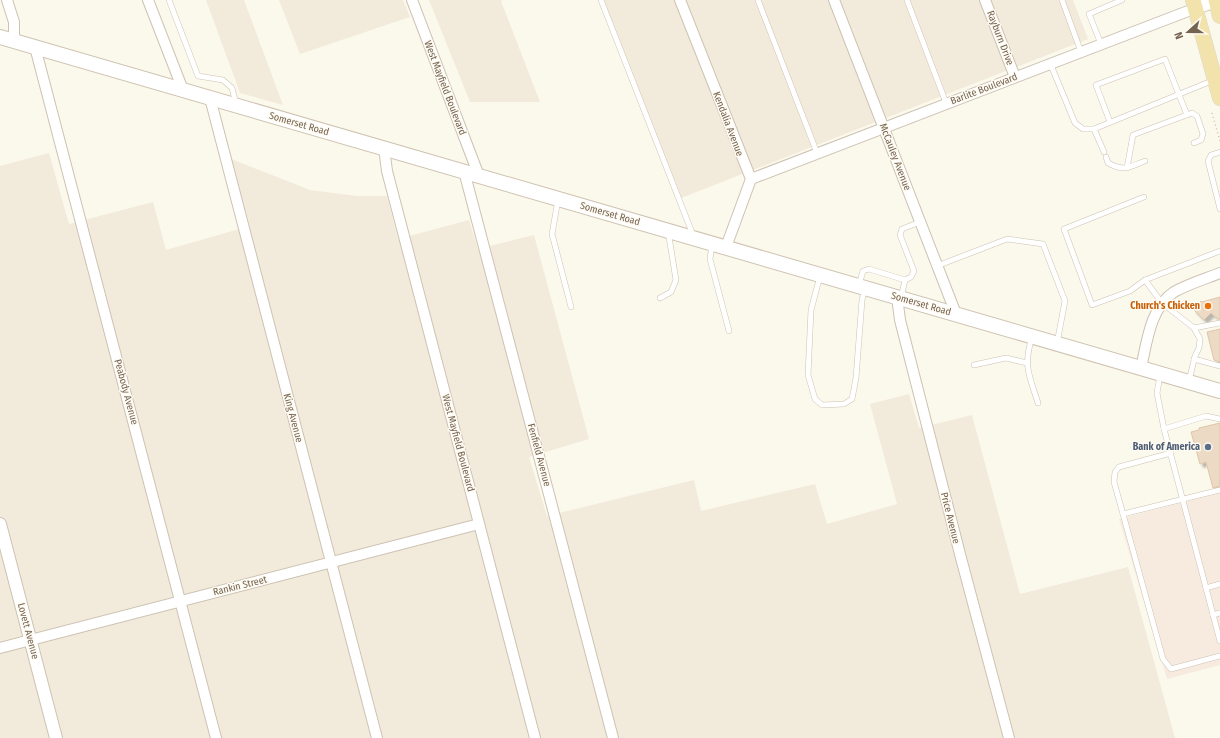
<svg xmlns="http://www.w3.org/2000/svg" width="1220" height="738" font-family="'Fira Sans Condensed',sans-serif">
  <defs>
    <filter id="shadow"><feDropShadow dx="3.5" dy="3.5" stdDeviation="1" flood-color="#0004"/></filter>
  </defs>
  <rect width="100%" height="100%" fill="#fbf8ec"/>
  <g fill="#f2ebdb">
    <polygon points="206,0 244,0 283,105 240,93"/>
    <polygon points="279,0 403,0 410,17 300,54"/>
    <polygon points="429,0 503,0 501,1 540,102 470,102"/>
    <polygon points="598,0 1073,0 1088,39 676,200"/>
    <polygon points="49,153 69,224 153,202 166,250 250,226 231,159 310,190 357,196 387,196 398,239 469,220 478,249 534,235 589,439 529,457 547,516 694,480 701,511 815,484 827,524 897,504 870,404 909,394 919,428 972,415 1020,594 1128,567 1175,738 0,738 0,166"/>
  </g>
  <polygon fill="#f7eadf" points="1220,493 1220,665 1167,679 1119,519"/>
  <g fill="#ecdac5" stroke="#dfc6a9" filter="url(#shadow)">
    <polygon points="1220,297 1220,319 1218,319 1211,313 1204,320 1193,309 1201,301 1202,302"/>
    <polygon points="1220,329 1220,362 1214,360 1207,332"/>
    <polygon points="1220,423 1220,486 1213,488 1206,462 1200,464 1191,432 1199,430 1199,428"/>
  </g>
  <g fill="none" stroke-linecap="round" stroke-linejoin="round">
    <g stroke="#cdc2b3" stroke-width="6">
      <g id="service">
        <polyline points="169,0 198,76 223,80 232,88 236,104"/>
        <polyline points="601,0 693,235"/>
        <polyline points="758,0 817,153"/>
        <polyline points="907,0 946,103"/>
        <polyline points="1062,0 1081,52"/>
        <polyline points="1101,44 1089,14 1122,0"/>
        <polyline points="1050,63 1075,123 1083,129 1094,129 1214,80"/>
        <polyline points="1110,122 1096,85 1165,59 1187,115"/>
        <polyline points="1094,129 1104,152"/>
        <polyline points="1220,152 1211,155 1208,161 1220,209"/>
        <path d="M 1106,157 L 1108,163 C 1125,172 1129,167 1145,161"/>
        <polyline points="1127,168 1133,135 1192,113 1197,116 1203,134 1201,140 1194,143"/>
        <polyline points="1144,197 1064,229 1092,305 1130,291 1145,280"/>
        <polyline points="558,200 552,234 571,307"/>
        <polyline points="712,244 710,259 729,331"/>
        <polyline points="937,266 1007,239 1043,244 1065,301 1057,343"/>
        <polyline points="820,276 811,310 808,375 815,399 822,405 844,404 852,399 856,378 862,300 865,288"/>
        <polyline points="859,285 863,271 869,269 905,280"/>
        <polyline points="660,298 671,292 676,280 668,231"/>
        <polyline points="901,298 905,280 911,277 914,271 900,235 902,229 920,222"/>
        <polyline points="1194,328 1220,323"/>
        <path d="M 1032,337 C 1023,366 1029,375 1038,403"/>
        <polyline points="1194,359 1220,366"/>
        <polyline points="974,365 1006,358 1027,363"/>
        <polyline points="1160,375 1157,393 1164,429"/>
        <polyline points="1189,381 1195,356 1199,348 1200,339 1194,328 1162,303 1145,280 1220,251"/>
        <polyline points="1220,419 1206,416 1164,429 1220,641"/>
        <polyline points="1220,490 1123,514 1163,659 1171,669 1220,656"/>
        <polyline points="1123,514 1114,482 1115,472 1119,467 1171,453"/>
        <polyline points="1206,588 1220,584"/>
        <polyline points="1213,615 1220,613"/>
      </g>
    </g>
    <g stroke="#cdc2b3" stroke-width="12">
      <g id="minor">
        <polyline points="7,0 14,22 14,41"/>
        <polyline points="148,0 183,90"/>
        <polyline points="412,0 479,176"/>
        <polyline points="680,0 751,179 726,247"/>
        <polyline points="834,0 956,314"/>
        <polyline points="985,0 1015,77"/>
        <polyline points="35,47 216,738"/>
        <polyline points="210,98 377,738"/>
        <polyline points="384,148 387,171 535,738"/>
        <polyline points="464,171 613,738"/>
        <polyline points="751,179 1196,8"/>
        <polyline points="897,297 900,320 961,558 1009,738"/>
        <path d="M 1141,368 C 1147,342 1150,308 1174,292 C 1188,284 1205,279 1220,273"/>
        <polyline points="0,648 479,524"/>
      </g>
    </g>
    <g stroke="#cdc2b3" stroke-width="14">
      <g id="tertiary">
        <polyline points="1196,8 1219,0"/>
        <polyline points="0,524 56,738"/>
      </g>
    </g>
    <g stroke="#cfc3b1" stroke-width="16">
      <polyline id="secondary" points="0,37 1220,391"/>
    </g>
    <g stroke="#dbd6d2" stroke-width="16">
      <g id="primary">
        <polyline points="1193,0 1220,98"/>
        <polyline points="1216,0 1220,16"/>
      </g>
    </g>
    <polyline stroke="#d3c0a9" stroke-width="1.5" stroke-dasharray="1 3" stroke-linecap="butt" points="1212,113 1220,141"/>
    <use href="#service" stroke="#fff" stroke-width="5"/>
    <use href="#minor" stroke="#fff" stroke-width="10"/>
    <use href="#tertiary" stroke="#fff" stroke-width="12"/>
    <use href="#secondary" stroke="#fff" stroke-width="14"/>
    <use href="#primary" stroke="#f2e3ac" stroke-width="15"/>
  </g>
  <circle fill="#e8710a" stroke="#fefbf3" stroke-width="1.5" cx="1208" cy="306" r="4"/>
  <circle fill="#5c6f8a" stroke="#fefbf3" stroke-width="1.5" cx="1208" cy="447" r="4"/>
  <g text-anchor="middle" dominant-baseline="central" stroke-width="3" stroke-linejoin="round" paint-order="stroke">
    <g font-size="10" fill="#756351" stroke="#fefbf3">
      <text transform="translate(1000 38) rotate(69)">Rayburn Drive</text>
      <text transform="translate(445 88) rotate(69)">West Mayfield Boulevard</text>
      <text transform="translate(984 89) rotate(-21)">Barlite Boulevard</text>
      <text transform="translate(299 124) rotate(16)">Somerset Road</text>
      <text transform="translate(728 124) rotate(69)">Kendalia Avenue</text>
      <text transform="translate(895 157) rotate(69)">McCauley Avenue</text>
      <text transform="translate(610 214) rotate(16)">Somerset Road</text>
      <text transform="translate(921 304) rotate(16)">Somerset Road</text>
      <text transform="translate(126 392) rotate(75)">Peabody Avenue</text>
      <text transform="translate(293 418) rotate(75)">King Avenue</text>
      <text transform="translate(458 443) rotate(75)">West Mayfield Boulevard</text>
      <text transform="translate(539 455) rotate(75)">Fenfield Avenue</text>
      <text transform="translate(950 518) rotate(76)">Price Avenue</text>
      <text transform="translate(240 586) rotate(-14)">Rankin Street</text>
      <text transform="translate(28 631) rotate(75)">Lovett Avenue</text>
    </g>
    <g font-size="10" font-weight="bold" fill="#c56008" stroke="#fefbf3" text-anchor="end">
      <text x="1200" y="306">Church's Chicken</text>
    </g>
    <g font-size="10" font-weight="bold" fill="#4e5e75" stroke="#fefbf3" text-anchor="end">
      <text x="1200" y="447">Bank of America</text>
    </g>
  </g>
  <g transform="translate(1188 32) rotate(249)" stroke="#fefbf3" stroke-width="3" paint-order="stroke">
  <path d="M0-3L7 15L0 10L-7 15Z" fill="#756351"/>
  <text y="-6" font-size="11" font-weight="bold" text-anchor="middle" fill="#756351">N</text>
  </g>
</svg>
